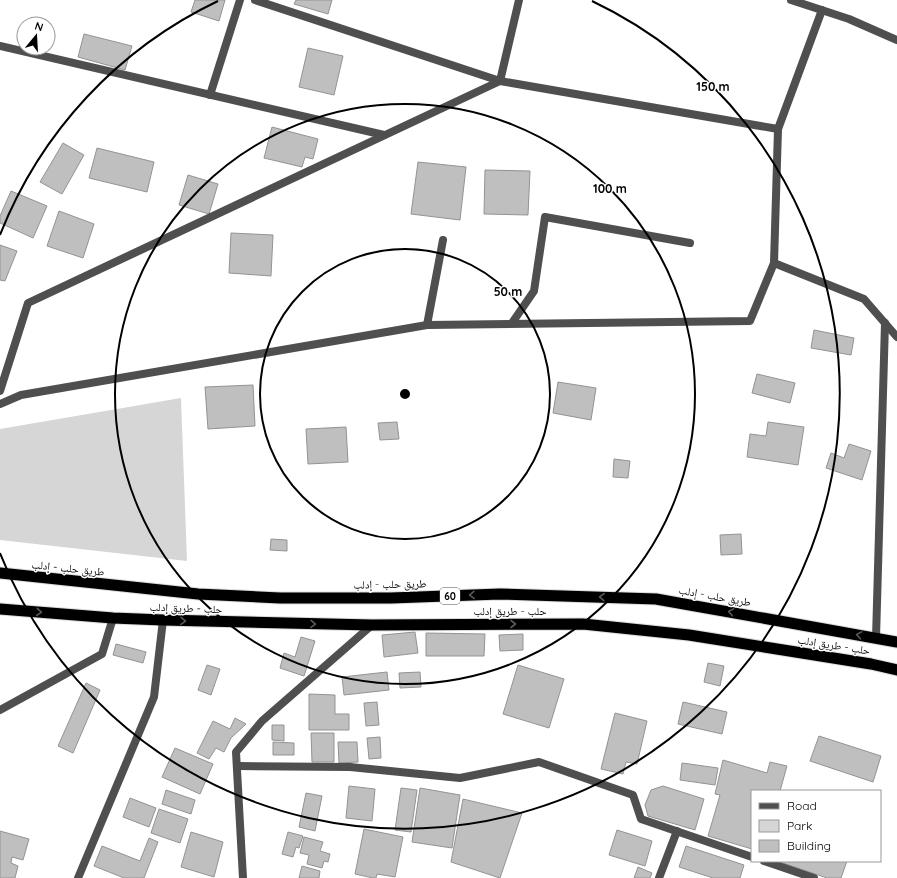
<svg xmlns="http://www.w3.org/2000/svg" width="897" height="878" font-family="Quicksand,'Noto Naskh Arabic',sans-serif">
  <rect width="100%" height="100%" fill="#fff"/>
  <polygon fill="#d6d6d6" points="181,398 187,561 0,540 0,429"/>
  <g fill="#bfbfbf" stroke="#939393">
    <polygon points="195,0 225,0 219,21 191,12"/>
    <polygon points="296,0 332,0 328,14 294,4"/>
    <polygon points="84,34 132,46 125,70 78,57"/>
    <polygon points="308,48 343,56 334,95 299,87"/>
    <polygon points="272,127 318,139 313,159 305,157 302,167 264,158"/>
    <polygon points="63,143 84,155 62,194 40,182"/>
    <polygon points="97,148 154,162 147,192 89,178"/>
    <polygon points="418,162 466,167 460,220 411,214"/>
    <polygon points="485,170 530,171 528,215 484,214"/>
    <polygon points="188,175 218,184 209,214 179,205"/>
    <polygon points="11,191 47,206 33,238 0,223 0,216"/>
    <polygon points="59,211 94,224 83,258 47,246"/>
    <polygon points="231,233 273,235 271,276 229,273"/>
    <polygon points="0,245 17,251 5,281 0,280"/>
    <polygon points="814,330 854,338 851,355 811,348"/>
    <polygon points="757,374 795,383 790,403 752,393"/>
    <polygon points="558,382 596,388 591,420 553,413"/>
    <polygon points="253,385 255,426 208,429 205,387"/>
    <polygon points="397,422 399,439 380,440 378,423"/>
    <polygon points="768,422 804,427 798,465 747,457 750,434 766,436"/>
    <polygon points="346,427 348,462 308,464 306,429"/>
    <polygon points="849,444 871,451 862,480 826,468 831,453 844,458"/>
    <polygon points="614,459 630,461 628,478 613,477"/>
    <polygon points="741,534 742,554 721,555 720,535"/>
    <polygon points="271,539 287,540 287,551 270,550"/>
    <polygon points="415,632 418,653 384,657 382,635"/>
    <polygon points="426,633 485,634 484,656 426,656"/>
    <polygon points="523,634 523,650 500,651 499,635"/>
    <polygon points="301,637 315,641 304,676 280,668 284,653 295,657"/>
    <polygon points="116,644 146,652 143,663 113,655"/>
    <polygon points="708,663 724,666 720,686 704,682"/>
    <polygon points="207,665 220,669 211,695 198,690"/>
    <polygon points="518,665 564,679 549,728 503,714"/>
    <polygon points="387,672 389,690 344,695 342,677"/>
    <polygon points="420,672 421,687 400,688 399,673"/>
    <polygon points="86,683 100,690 73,753 58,746"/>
    <polygon points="309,694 335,695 335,714 349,714 349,730 309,730"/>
    <polygon points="377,702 379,725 366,726 364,703"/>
    <polygon points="683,702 727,712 722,734 678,724"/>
    <polygon points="615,713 647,721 637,764 626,762 623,774 601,769"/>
    <polygon points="235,718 246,724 231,738 224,752 216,748 209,759 197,753 213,721 230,729"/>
    <polygon points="272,725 284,725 284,741 272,740"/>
    <polygon points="311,733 334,733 334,762 312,762"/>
    <polygon points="819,736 881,756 873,782 810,761"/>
    <polygon points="380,737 381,758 369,759 367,738"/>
    <polygon points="273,742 294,743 294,755 273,755"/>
    <polygon points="338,742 357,742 358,762 339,763"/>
    <polygon points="175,748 213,764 200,794 162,777"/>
    <polygon points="723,760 767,773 770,762 787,766 780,791 752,791 752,849 708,836 720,795 715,794"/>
    <polygon points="682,763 718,768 715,785 680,780"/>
    <polygon points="349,786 375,789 372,821 346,818"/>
    <polygon points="663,786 704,799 695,830 648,816 645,805 651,790"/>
    <polygon points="401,788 417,790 411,832 395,830"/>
    <polygon points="420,788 460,795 452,848 412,842"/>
    <polygon points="166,790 195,800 191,814 162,804"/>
    <polygon points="306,793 322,796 315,831 299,827"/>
    <polygon points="130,798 156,808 149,827 123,817"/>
    <polygon points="463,799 522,813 500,878 451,862"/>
    <polygon points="159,809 188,819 180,843 151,833"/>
    <polygon points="364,829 403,837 395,877 377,874 376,878 373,878 355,874"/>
    <polygon points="617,830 652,841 645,866 609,855"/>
    <polygon points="0,831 29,839 23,860 12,857 11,863 18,866 15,878 0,878"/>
    <polygon points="191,832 223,842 214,877 181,867"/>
    <polygon points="288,832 303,836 299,848 296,847 293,857 282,854"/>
    <polygon points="304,837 323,842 320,851 330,854 328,862 324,861 322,868 307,864 309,855 300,853"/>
    <polygon points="149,838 158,842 144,878 124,878 94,866 102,846 140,861"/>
    <polygon points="686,846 744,865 740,878 713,878 679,867"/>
    <polygon points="777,861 847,861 841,878 827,878"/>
    <polygon points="302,866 320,871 319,878 299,878"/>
    <polygon points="638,867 652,873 650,878 634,878"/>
  </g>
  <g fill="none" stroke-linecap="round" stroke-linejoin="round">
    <g stroke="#dbdbdb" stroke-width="13">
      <g id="trunk">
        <polyline points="0,573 198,594 280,598 391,598 500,594 656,599 897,642"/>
        <polyline points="0,609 113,618 163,620 372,625 583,624 689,635 871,664 897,670"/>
      </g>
    </g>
    <g stroke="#4f4f4f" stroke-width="8">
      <polyline points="255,0 500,81 519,0"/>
      <polyline points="791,0 849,19 897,40"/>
      <polyline points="0,46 384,135"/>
      <polyline points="210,95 240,0"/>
      <polyline points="774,263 778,129 822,10"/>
      <polyline points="512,323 534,291 545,217 690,243"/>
      <polyline points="427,325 443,240"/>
      <polyline points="0,391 28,303 500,81 778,129"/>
      <polyline points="0,404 21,395 427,325 750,321 774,263 864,299 897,337"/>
      <polyline points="876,638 885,323"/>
      <polyline points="0,710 102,654 113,618"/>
      <polyline points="237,766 350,767 460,778 539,762 633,795 641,819 752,857"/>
      <polyline points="764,861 814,878"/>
      <polyline points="78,878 154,697 163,620"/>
      <polyline points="659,878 677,831"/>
    </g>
    <polyline stroke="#4f4f4f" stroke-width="8" points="243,878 236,752 262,721 372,625"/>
    <use href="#trunk" stroke="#000" stroke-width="11"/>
  </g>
  <defs><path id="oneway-chevron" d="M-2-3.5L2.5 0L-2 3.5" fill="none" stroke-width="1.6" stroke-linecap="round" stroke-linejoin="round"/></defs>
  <g stroke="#595959">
    <use href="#oneway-chevron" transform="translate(472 595) rotate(178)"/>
    <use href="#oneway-chevron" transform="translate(602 597) rotate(-178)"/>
    <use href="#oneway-chevron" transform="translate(39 612) rotate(5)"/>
    <use href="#oneway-chevron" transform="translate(731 612) rotate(-170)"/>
    <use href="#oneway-chevron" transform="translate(183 621) rotate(1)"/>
    <use href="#oneway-chevron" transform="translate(313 624) rotate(1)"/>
    <use href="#oneway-chevron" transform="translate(513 624)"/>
    <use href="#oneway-chevron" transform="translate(859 635) rotate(-170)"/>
  </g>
  <g fill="none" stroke="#000" stroke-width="2">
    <circle cx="405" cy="394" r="145"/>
    <circle cx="405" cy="394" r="290"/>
    <path d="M0 235A435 435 0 0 1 218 1M592 1A435 435 0 1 1 0 553"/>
  </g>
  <g text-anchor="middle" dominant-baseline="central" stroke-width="3" stroke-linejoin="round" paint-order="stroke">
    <rect fill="#fff" stroke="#4c4c4c" stroke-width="1" x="440" y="588" width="20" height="16" rx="3"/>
    <g font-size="10" font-weight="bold" fill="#000">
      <text x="450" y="596">60</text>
    </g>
    <g font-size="11" fill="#000" stroke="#fff">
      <text transform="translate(68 568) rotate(6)">طريق حلب - إدلب</text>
      <text transform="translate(390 584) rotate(-1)">طريق حلب - إدلب</text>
      <text transform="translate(715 596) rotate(10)">طريق حلب - إدلب</text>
      <text transform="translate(186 608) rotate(2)">حلب - طريق إدلب</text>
      <text x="510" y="611">حلب - طريق إدلب</text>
      <text transform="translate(834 645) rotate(9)">حلب - طريق إدلب</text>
    </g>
  </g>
  <circle cx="405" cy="394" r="6" fill="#000" stroke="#fff" stroke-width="2"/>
  <g font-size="12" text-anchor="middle" font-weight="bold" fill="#000" stroke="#fff" stroke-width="3" stroke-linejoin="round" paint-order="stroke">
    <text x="713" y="91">150 m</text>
    <text x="610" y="193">100 m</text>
    <text x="508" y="296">50 m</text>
  </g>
  <rect x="751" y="790" width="130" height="72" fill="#ffffff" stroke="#999999"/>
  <rect x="759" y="803" width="20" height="6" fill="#4f4f4f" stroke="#999999"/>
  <text x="787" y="810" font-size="12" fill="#000000">Road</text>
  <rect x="759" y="820" width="20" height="12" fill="#d6d6d6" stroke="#999999"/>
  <text x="787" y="830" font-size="12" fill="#000000">Park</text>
  <rect x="759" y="840" width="20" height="12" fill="#bfbfbf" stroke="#999999"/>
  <text x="787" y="850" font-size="12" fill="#000000">Building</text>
  <g transform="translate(36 36) rotate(18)"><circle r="19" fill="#ffffff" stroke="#999999"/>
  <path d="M0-3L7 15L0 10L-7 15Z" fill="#000000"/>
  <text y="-6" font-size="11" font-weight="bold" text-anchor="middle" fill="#000000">N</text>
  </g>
</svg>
